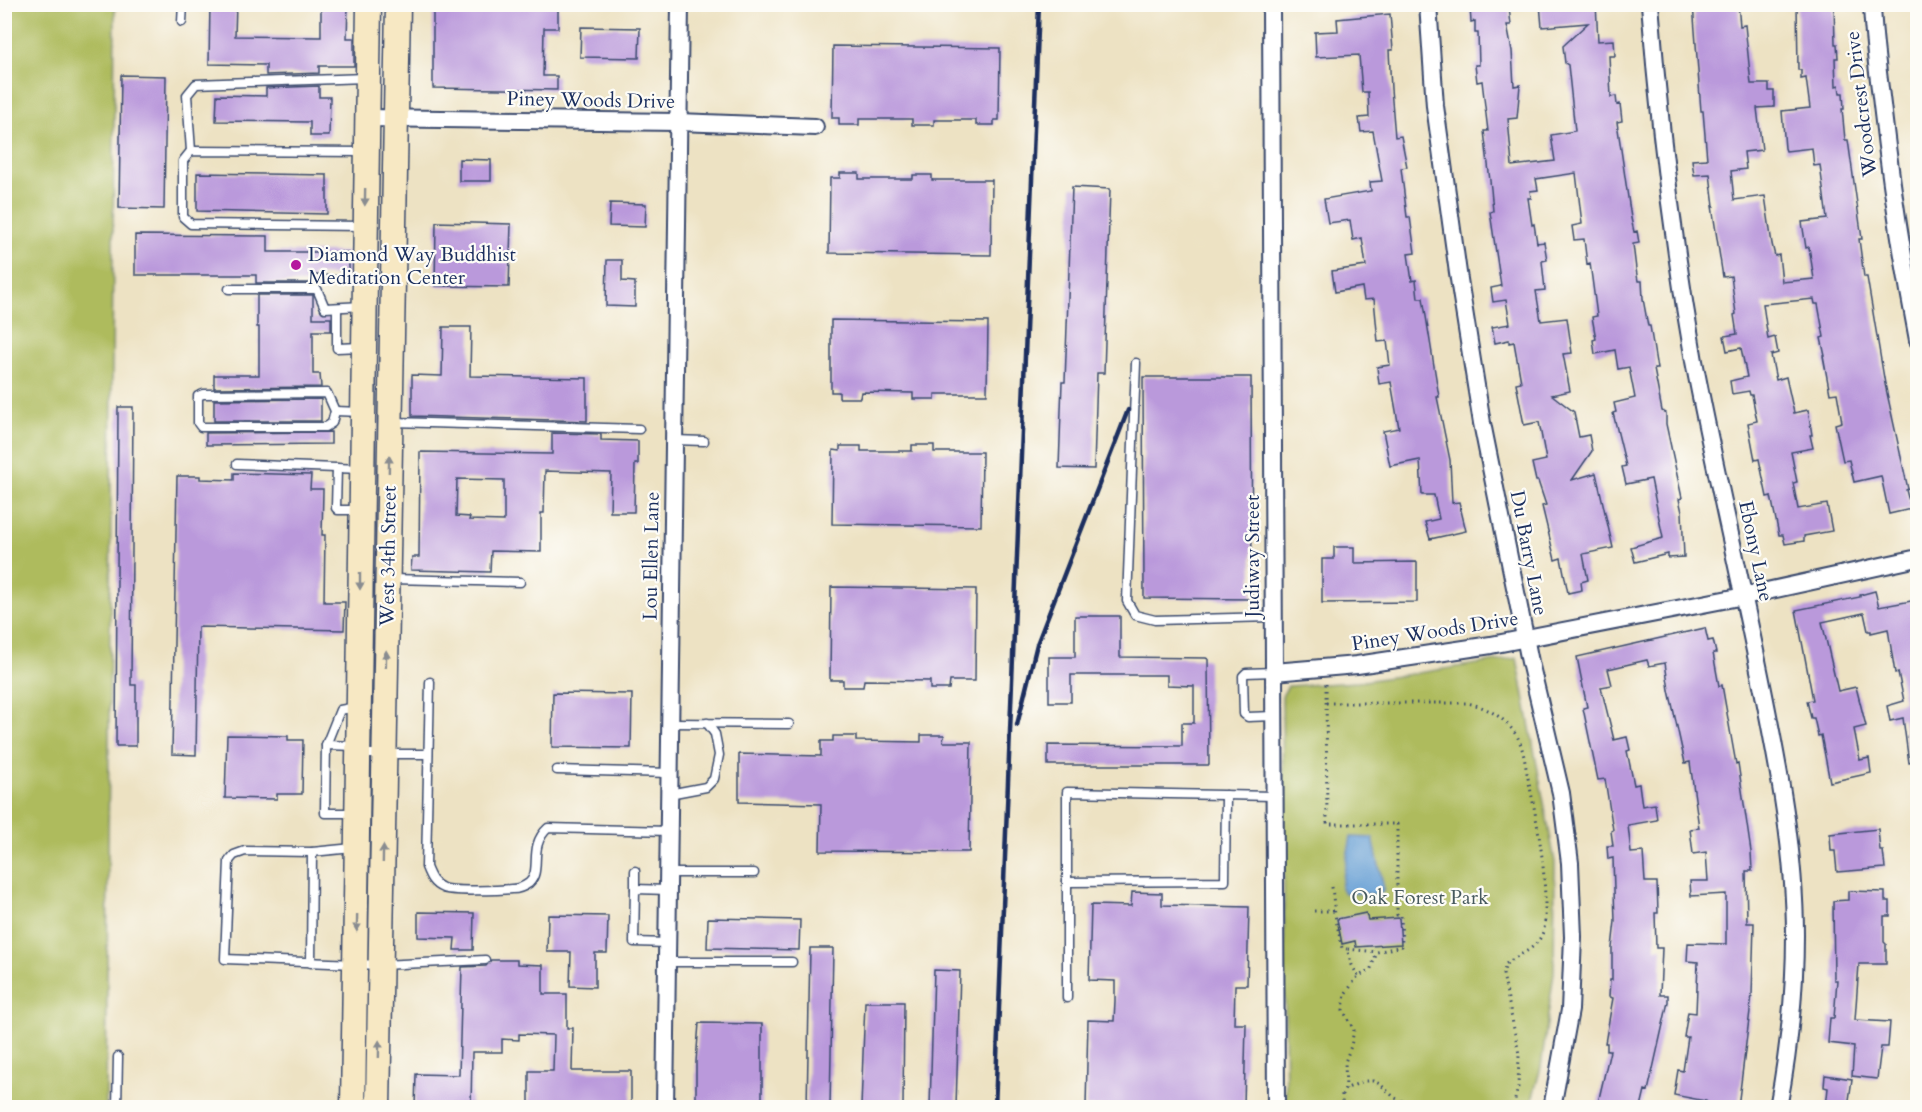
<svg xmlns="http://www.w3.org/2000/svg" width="1922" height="1112" font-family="Cardo,serif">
  <rect width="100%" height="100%" fill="#fdfcf7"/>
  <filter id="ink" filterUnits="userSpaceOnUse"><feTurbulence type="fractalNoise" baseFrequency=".0167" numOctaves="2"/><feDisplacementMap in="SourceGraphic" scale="12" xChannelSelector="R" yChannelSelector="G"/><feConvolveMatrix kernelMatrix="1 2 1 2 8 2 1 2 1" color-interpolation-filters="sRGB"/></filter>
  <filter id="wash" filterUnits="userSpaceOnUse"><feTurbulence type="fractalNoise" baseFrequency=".008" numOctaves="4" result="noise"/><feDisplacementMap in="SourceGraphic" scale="24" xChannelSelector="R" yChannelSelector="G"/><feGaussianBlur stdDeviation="1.35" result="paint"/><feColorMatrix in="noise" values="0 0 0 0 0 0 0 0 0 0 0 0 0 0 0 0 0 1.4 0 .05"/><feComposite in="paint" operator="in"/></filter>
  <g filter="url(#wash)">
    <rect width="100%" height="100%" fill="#ede2c3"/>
    <g fill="#aebb5d" stroke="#64755e" stroke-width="1.5">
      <polygon points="5,4 115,5 106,1107 5,1107"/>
      <polygon points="1517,658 1555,862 1554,972 1541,1067 1530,1107 1286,1107 1282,696 1288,686 1358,682"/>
    </g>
    <polygon fill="#659ed4" stroke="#406699" stroke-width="1.5" points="1351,837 1373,838 1384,889 1380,894 1345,893 1341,888"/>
    <g id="blocks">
      <g fill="#ba99db" fill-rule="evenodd">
        <polygon points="210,4 236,4 235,36 321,37 321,4 348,4 347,38 354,38 354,66 319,66 319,73 266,75 266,65 209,64"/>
        <polygon points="433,4 558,4 558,28 544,28 543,76 557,76 557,90 433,88"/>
        <polygon points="1540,4 1596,4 1598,41 1614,40 1615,56 1609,56 1611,97 1616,96 1617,105 1620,104 1622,121 1617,122 1631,218 1634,232 1637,231 1639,243 1633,244 1636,269 1638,281 1642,281 1643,299 1648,326 1650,326 1657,369 1654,369 1662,411 1666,413 1666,424 1682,498 1679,499 1682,512 1684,557 1668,558 1668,554 1635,562 1631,547 1663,538 1651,479 1626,484 1622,467 1626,466 1613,413 1616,412 1614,403 1635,398 1629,367 1618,369 1615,350 1595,354 1593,340 1596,339 1592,317 1597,316 1590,263 1587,264 1584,239 1574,240 1572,226 1582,224 1576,173 1536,179 1538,190 1530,191 1531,198 1528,198 1532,225 1534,224 1537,243 1544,242 1547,260 1542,261 1545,290 1536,291 1541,321 1567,318 1572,353 1563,354 1570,391 1552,395 1574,412 1579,437 1589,435 1592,451 1572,480 1596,473 1613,548 1583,554 1588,580 1581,582 1582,590 1568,593 1561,558 1555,560 1542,506 1546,505 1538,481 1536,481 1532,463 1546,460 1539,422 1524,425 1516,383 1521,382 1514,342 1509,343 1509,340 1495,343 1492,327 1510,324 1506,300 1493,302 1491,288 1501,286 1490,212 1493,211 1491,189 1484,131 1488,131 1482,81 1477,82 1475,65 1479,65 1478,33 1475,33 1475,21 1471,22 1470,8 1509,7 1511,25 1507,25 1512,51 1514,86 1520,85 1517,118 1508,119 1512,166 1555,161 1551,135 1575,131 1568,65 1565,63 1563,46 1588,23 1542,27"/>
        <polygon points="1693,4 1738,4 1740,26 1745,25 1751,84 1769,84 1769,91 1774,91 1774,107 1757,108 1762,150 1744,152 1746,169 1731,171 1734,200 1765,196 1772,244 1775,256 1779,255 1782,282 1814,279 1809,247 1806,248 1802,222 1827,219 1820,165 1814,166 1812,148 1786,151 1785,148 1782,111 1810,108 1806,78 1801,79 1801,70 1798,70 1797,4 1834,4 1835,44 1837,44 1838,58 1835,58 1836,86 1839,85 1840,93 1843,93 1844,109 1842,109 1845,140 1848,140 1860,225 1862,239 1859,239 1864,277 1867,277 1885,384 1908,489 1906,490 1911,509 1889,514 1881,476 1854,482 1849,460 1843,461 1835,424 1842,422 1837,393 1830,394 1823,356 1825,356 1821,338 1824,337 1818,304 1815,304 1814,299 1763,304 1768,339 1775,337 1778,353 1771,355 1776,380 1786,377 1794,413 1808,410 1812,435 1810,435 1813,448 1791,452 1797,482 1793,483 1798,509 1827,504 1832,531 1804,536 1804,541 1785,544 1783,535 1779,535 1771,496 1767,497 1759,459 1755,460 1748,423 1757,421 1752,395 1750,395 1749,391 1732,394 1730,381 1747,377 1741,348 1727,351 1724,336 1737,334 1734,315 1736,314 1731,276 1723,277 1712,206 1714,206 1710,174 1694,175 1692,160 1707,159 1703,111 1701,111"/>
        <polygon points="1390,14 1393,50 1389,50 1391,89 1395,137 1401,136 1407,167 1401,168 1407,217 1410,217 1415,253 1408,254 1412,281 1416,280 1418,298 1423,298 1439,397 1437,397 1450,460 1452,503 1459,502 1466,531 1430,539 1425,522 1439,519 1434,495 1422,495 1420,460 1390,466 1383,431 1399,428 1391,382 1379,384 1377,367 1390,365 1387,341 1378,342 1374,299 1364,300 1362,287 1335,292 1332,271 1366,266 1362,238 1353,240 1350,220 1328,223 1324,199 1371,191 1370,182 1382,181 1373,131 1361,132 1359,118 1369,117 1368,92 1362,92 1359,55 1316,57 1315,32 1338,31 1337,19"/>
        <polygon points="581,27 640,28 639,58 580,57"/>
        <polygon points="833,46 1000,48 999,120 994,120 994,125 976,125 976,120 934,120 934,125 912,125 912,119 859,119 859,125 839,125 839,118 832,118"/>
        <polygon points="121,75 166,76 164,209 119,208"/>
        <polygon points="319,86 319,97 330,97 329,136 310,136 310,122 216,121 217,95 266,96 266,88"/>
        <polygon points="459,159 491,160 491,181 459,181"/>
        <polygon points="197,173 327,175 327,214 197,211"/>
        <polygon points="840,173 859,173 859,179 913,179 913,175 932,175 932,180 992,180 991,255 829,253 830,178 840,178"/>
        <polygon points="1072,187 1110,189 1104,373 1097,373 1094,469 1059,468 1062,382 1065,382"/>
        <polygon points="610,203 646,204 645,227 609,226"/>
        <polygon points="436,222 511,224 509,287 435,286"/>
        <polygon points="135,235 268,236 268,252 349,252 349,276 313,275 313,283 256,283 256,275 135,275"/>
        <polygon points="607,260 622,260 622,281 635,282 635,307 606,306"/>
        <polygon points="257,295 313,295 313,318 331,318 331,331 313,331 313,374 320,374 321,387 214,388 214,375 259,375 259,327 257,327"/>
        <polygon points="831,320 988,322 987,394 935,394 935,399 913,399 913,393 861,392 860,398 839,398 839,392 831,392"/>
        <polygon points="443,327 471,327 470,376 587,378 587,421 412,416 412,375 442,376"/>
        <polygon points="1143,377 1251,377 1252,599 1144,598"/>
        <polygon points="321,399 321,421 214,421 214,400"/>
        <polygon points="118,407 133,407 131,685 136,685 136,746 116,746"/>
        <polygon points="331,432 331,444 206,445 206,433"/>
        <path d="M 552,433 L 601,434 L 601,440 L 638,441 L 638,464 L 635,464 L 634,512 L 610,512 L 611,473 L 545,471 L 544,513 L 541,513 L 541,552 L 491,551 L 490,572 L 411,570 L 412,557 L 419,557 L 420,452 L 552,454 ZM 457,479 L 504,480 L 504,521 L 469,520 L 470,517 L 456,516 Z"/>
        <polygon points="912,445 934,445 934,452 982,452 981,526 832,524 833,450 840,451 840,446 861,446 861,451 912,451"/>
        <polygon points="234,473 311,475 310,489 323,489 322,535 325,535 324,602 345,602 344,630 198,627 196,755 172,754 177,476 200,476 200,479 234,480"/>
        <polygon points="1334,547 1354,547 1354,563 1417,562 1417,602 1322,603 1322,559 1334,559"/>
        <polygon points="831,587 976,589 975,681 950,681 949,689 930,689 930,681 864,680 863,687 843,687 843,680 830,680"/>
        <polygon points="1875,591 1879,607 1917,600 1917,762 1909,763 1903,718 1890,721 1887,706 1904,701 1898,672 1895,673 1888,629 1871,633 1871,631 1868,631 1864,613 1822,622 1838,691 1856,687 1866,726 1854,729 1860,760 1869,758 1871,773 1830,782 1821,735 1818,736 1814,718 1811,718 1807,701 1813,700 1796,610 1860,597 1860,595"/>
        <polygon points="1075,616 1120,616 1120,657 1206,658 1208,659 1209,765 1048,765 1048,745 1182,746 1182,723 1194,723 1194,686 1167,685 1167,675 1071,675 1071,702 1049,702 1049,657 1075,657"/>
        <polygon points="1705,628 1708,641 1713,640 1716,653 1713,653 1719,686 1722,685 1736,764 1738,763 1751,852 1752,871 1746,871 1747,923 1754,923 1752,995 1738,1107 1712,1107 1713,1104 1706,1102 1706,1101 1674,1095 1678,1070 1683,1071 1688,1037 1684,1037 1688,1012 1696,1013 1698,962 1687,961 1688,943 1726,944 1726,894 1691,896 1690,881 1708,881 1706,852 1693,854 1690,829 1699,828 1690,762 1685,763 1669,690 1665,663 1649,666 1647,660 1608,669 1612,685 1601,687 1614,740 1627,737 1630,750 1627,751 1634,785 1639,784 1642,806 1655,804 1657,820 1628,825 1631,853 1643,852 1645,882 1657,882 1658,913 1655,913 1656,948 1662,948 1660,995 1668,995 1668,1002 1648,1091 1645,1090 1641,1107 1597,1107 1610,1051 1607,1051 1607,1043 1605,1043 1613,998 1609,997 1610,980 1612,980 1612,948 1615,921 1613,858 1608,859 1607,846 1613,846 1611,831 1613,830 1605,779 1598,780 1583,708 1587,707 1577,657"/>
        <polygon points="553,693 632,694 631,748 552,747"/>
        <polygon points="227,735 288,736 288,740 303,740 302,794 277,794 277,799 225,798"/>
        <polygon points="921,735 944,735 943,742 971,742 969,852 820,851 821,804 739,802 739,754 821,756 821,741 833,741 833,736 856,736 856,741 921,742"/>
        <polygon points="1878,829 1880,851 1883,851 1885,868 1837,872 1835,851 1831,851 1830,834"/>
        <polygon points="1848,891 1885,892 1885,901 1890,901 1890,916 1884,916 1884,942 1886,944 1886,964 1859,964 1855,1020 1890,1022 1888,1047 1881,1047 1877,1079 1852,1076 1854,1046 1828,1043 1830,1018 1834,1018 1837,980 1834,980 1833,901 1848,900"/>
        <polygon points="1132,892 1162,893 1162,905 1249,907 1247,985 1235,985 1234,1024 1246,1024 1244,1106 1176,1105 1176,1107 1086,1107 1088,1020 1114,1021 1115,1001 1115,981 1089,980 1091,905 1131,906"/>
        <polygon points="418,912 474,913 473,950 454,950 455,938 418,937"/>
        <polygon points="1366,913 1368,920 1399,918 1401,944 1356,947 1355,941 1342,944 1337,919"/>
        <polygon points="548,915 608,916 607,953 595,953 595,987 570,986 571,952 547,952"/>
        <polygon points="708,918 800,920 799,950 707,948"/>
        <polygon points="810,948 833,948 830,1107 807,1107"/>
        <polygon points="491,960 517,960 517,964 543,965 543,994 567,994 567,1028 573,1028 572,1071 631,1071 631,1107 529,1107 529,1071 553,1071 554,1035 519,1034 519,1040 502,1039 502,1052 472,1052 471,1107 415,1107 416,1074 459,1075 462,967 486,966"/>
        <polygon points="934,970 960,971 956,1107 930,1107"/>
        <polygon points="865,1002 904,1002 903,1107 861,1107"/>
        <polygon points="699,1023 762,1024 762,1107 696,1107 696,1062"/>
        <polygon points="1825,1075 1852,1079 1848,1107 1826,1107 1828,1088 1824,1087"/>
      </g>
    </g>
  </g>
  <g filter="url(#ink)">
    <use href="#blocks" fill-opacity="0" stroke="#3a4a6d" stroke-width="1.5"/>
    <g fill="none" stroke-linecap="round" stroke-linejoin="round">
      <g stroke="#3a4a6d" stroke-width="11">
        <g id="lane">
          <polyline points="182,22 183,4"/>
          <polyline points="191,151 187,95 196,84 365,78"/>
          <polyline points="363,226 191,224 183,217 183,161 191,151 365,152"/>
          <polyline points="229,289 317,289 325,308 363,306"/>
          <polyline points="337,308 337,348 362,347"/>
          <polyline points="1136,363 1127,601 1135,615 1155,620 1273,617"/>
          <polygon points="327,393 335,411 332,423 326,427 201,427 198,423 198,396 203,394"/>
          <polyline points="335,411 362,412"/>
          <polyline points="393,422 639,429"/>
          <polyline points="674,440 704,441"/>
          <polyline points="237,464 361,469"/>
          <polyline points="337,468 336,508 338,510 360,510"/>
          <polyline points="391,579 520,582"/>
          <polyline points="1274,672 1246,673 1243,676 1244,714 1248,717 1274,716"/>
          <path d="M 430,682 L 426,867 C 430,877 433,884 443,888 C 451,892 501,890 512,889 C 518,889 525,886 529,883 C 543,870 527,847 548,828 L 669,831"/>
          <polyline points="670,723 789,724"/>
          <polyline points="326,745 340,710 356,707"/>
          <polyline points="360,754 428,754"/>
          <polyline points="557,770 670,773"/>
          <polyline points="669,794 706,787 714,779 719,755 715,734 707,723"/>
          <polyline points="355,813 325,813 326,745 356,746"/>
          <polyline points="353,848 312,852 245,851 234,855 229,861 225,959 381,965 485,960"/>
          <polyline points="635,871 635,889"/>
          <polyline points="668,873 754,873"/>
          <polyline points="1067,882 1225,881 1226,795"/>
          <polyline points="668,943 634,942 635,889 668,890"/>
          <polyline points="667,962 792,962"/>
          <polyline points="311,963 312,852"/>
          <polyline points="1067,998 1067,792 1274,796"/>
          <polyline points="117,1108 118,1057"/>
        </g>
      </g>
      <g stroke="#3a4a6d" stroke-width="20">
        <g id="street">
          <polyline points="1271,4 1276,1108"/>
          <polyline points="1428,4 1435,106 1458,273 1482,423 1530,662 1561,793 1570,863 1573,937 1570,1010 1552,1108"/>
          <path d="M 1650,4 C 1659,124 1673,243 1694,361 C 1715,471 1741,580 1763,690 C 1779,770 1795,853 1795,935 C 1795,993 1789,1050 1778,1108"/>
          <path d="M 1872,4 C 1873,38 1878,71 1882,105 C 1891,184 1903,262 1918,340"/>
          <polyline points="366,118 678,122 815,127"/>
          <polyline points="1274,672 1357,665 1491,645 1744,596 1918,558"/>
          <polyline points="665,1108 680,4"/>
        </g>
      </g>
      <g stroke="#3a4a6d" stroke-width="27">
        <g id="secondary">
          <polyline points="353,1108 369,4"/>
          <polyline points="378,1108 398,4"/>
        </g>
      </g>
      <g stroke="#3a4a6d" stroke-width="3" stroke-dasharray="1.5 4.5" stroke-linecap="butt">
        <polyline points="1326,684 1327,824 1397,824 1397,915 1401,915 1402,946 1377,952 1370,971 1358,976 1345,994 1343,1010 1354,1030 1351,1046 1345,1062 1346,1089"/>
        <path d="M 1326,703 L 1467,703 C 1488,707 1507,719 1518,738 C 1524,750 1525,765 1528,778 C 1537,820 1545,862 1545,905 C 1545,914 1546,924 1543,932 C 1536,951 1519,953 1506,964 L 1503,974 L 1519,1054 L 1518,1087 L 1513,1108"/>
        <polyline points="1332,887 1335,915 1342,948 1347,949"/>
        <polyline points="1314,911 1334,911"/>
        <polyline points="1358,976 1352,965 1347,949 1377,952"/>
        <polyline points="1342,1108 1342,1095 1345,1089 1364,1081 1373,1081 1380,1084 1395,1098 1407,1103 1411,1108"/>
      </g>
      <use href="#lane" stroke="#fff" stroke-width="8"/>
      <use href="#street" stroke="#fff" stroke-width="16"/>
      <use href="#secondary" stroke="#f7e8c3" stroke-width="24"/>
      <g stroke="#1b2f5e" stroke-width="4.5">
        <polyline points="1017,725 1037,644 1128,410"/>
        <polyline points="995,1108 1039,4"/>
      </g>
    </g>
    <defs><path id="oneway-solid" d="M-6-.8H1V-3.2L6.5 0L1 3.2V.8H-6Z" transform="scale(1.5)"/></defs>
    <g fill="#898c90">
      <use href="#oneway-solid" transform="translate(365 197) rotate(91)"/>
      <use href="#oneway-solid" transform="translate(389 464) rotate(-89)"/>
      <use href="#oneway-solid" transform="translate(360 581) rotate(90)"/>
      <use href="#oneway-solid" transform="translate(386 659) rotate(-89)"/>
      <use href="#oneway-solid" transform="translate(383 854) rotate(-89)"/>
      <use href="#oneway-solid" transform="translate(357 923) rotate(91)"/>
      <use href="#oneway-solid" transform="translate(379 1049) rotate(-89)"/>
    </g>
  </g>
  <circle fill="#b5179e" stroke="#fdfcf7" stroke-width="2" cx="296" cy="265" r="6"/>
  <g text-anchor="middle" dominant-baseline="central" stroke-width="4.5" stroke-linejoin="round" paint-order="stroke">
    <g font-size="20" fill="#1b2f5e" stroke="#fdfcf7">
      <text transform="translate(591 100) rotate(1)">Piney Woods Drive</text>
      <text transform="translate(1861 104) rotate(-97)">Woodcrest Drive</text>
      <text transform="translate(1756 551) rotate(78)">Ebony Lane</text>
      <text transform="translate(1529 553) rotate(79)">Du Barry Lane</text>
      <text transform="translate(388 556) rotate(-89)">West 34th Street</text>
      <text transform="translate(651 556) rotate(-89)">Lou Ellen Lane</text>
      <text transform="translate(1252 556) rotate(-90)">Judiway Street</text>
      <text transform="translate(1435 631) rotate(-9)">Piney Woods Drive</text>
    </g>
    <g font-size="20" fill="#1b2f5e" stroke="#fdfcf7" text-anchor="start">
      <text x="308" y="254">Diamond Way Buddhist<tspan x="308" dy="23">Meditation Center</tspan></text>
    </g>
    <g font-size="20" fill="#47595e" stroke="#fdfcf7">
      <text x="1420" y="897">Oak Forest Park</text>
    </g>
  </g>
  <rect width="1922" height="1112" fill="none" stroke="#fdfcf7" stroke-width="24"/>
</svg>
